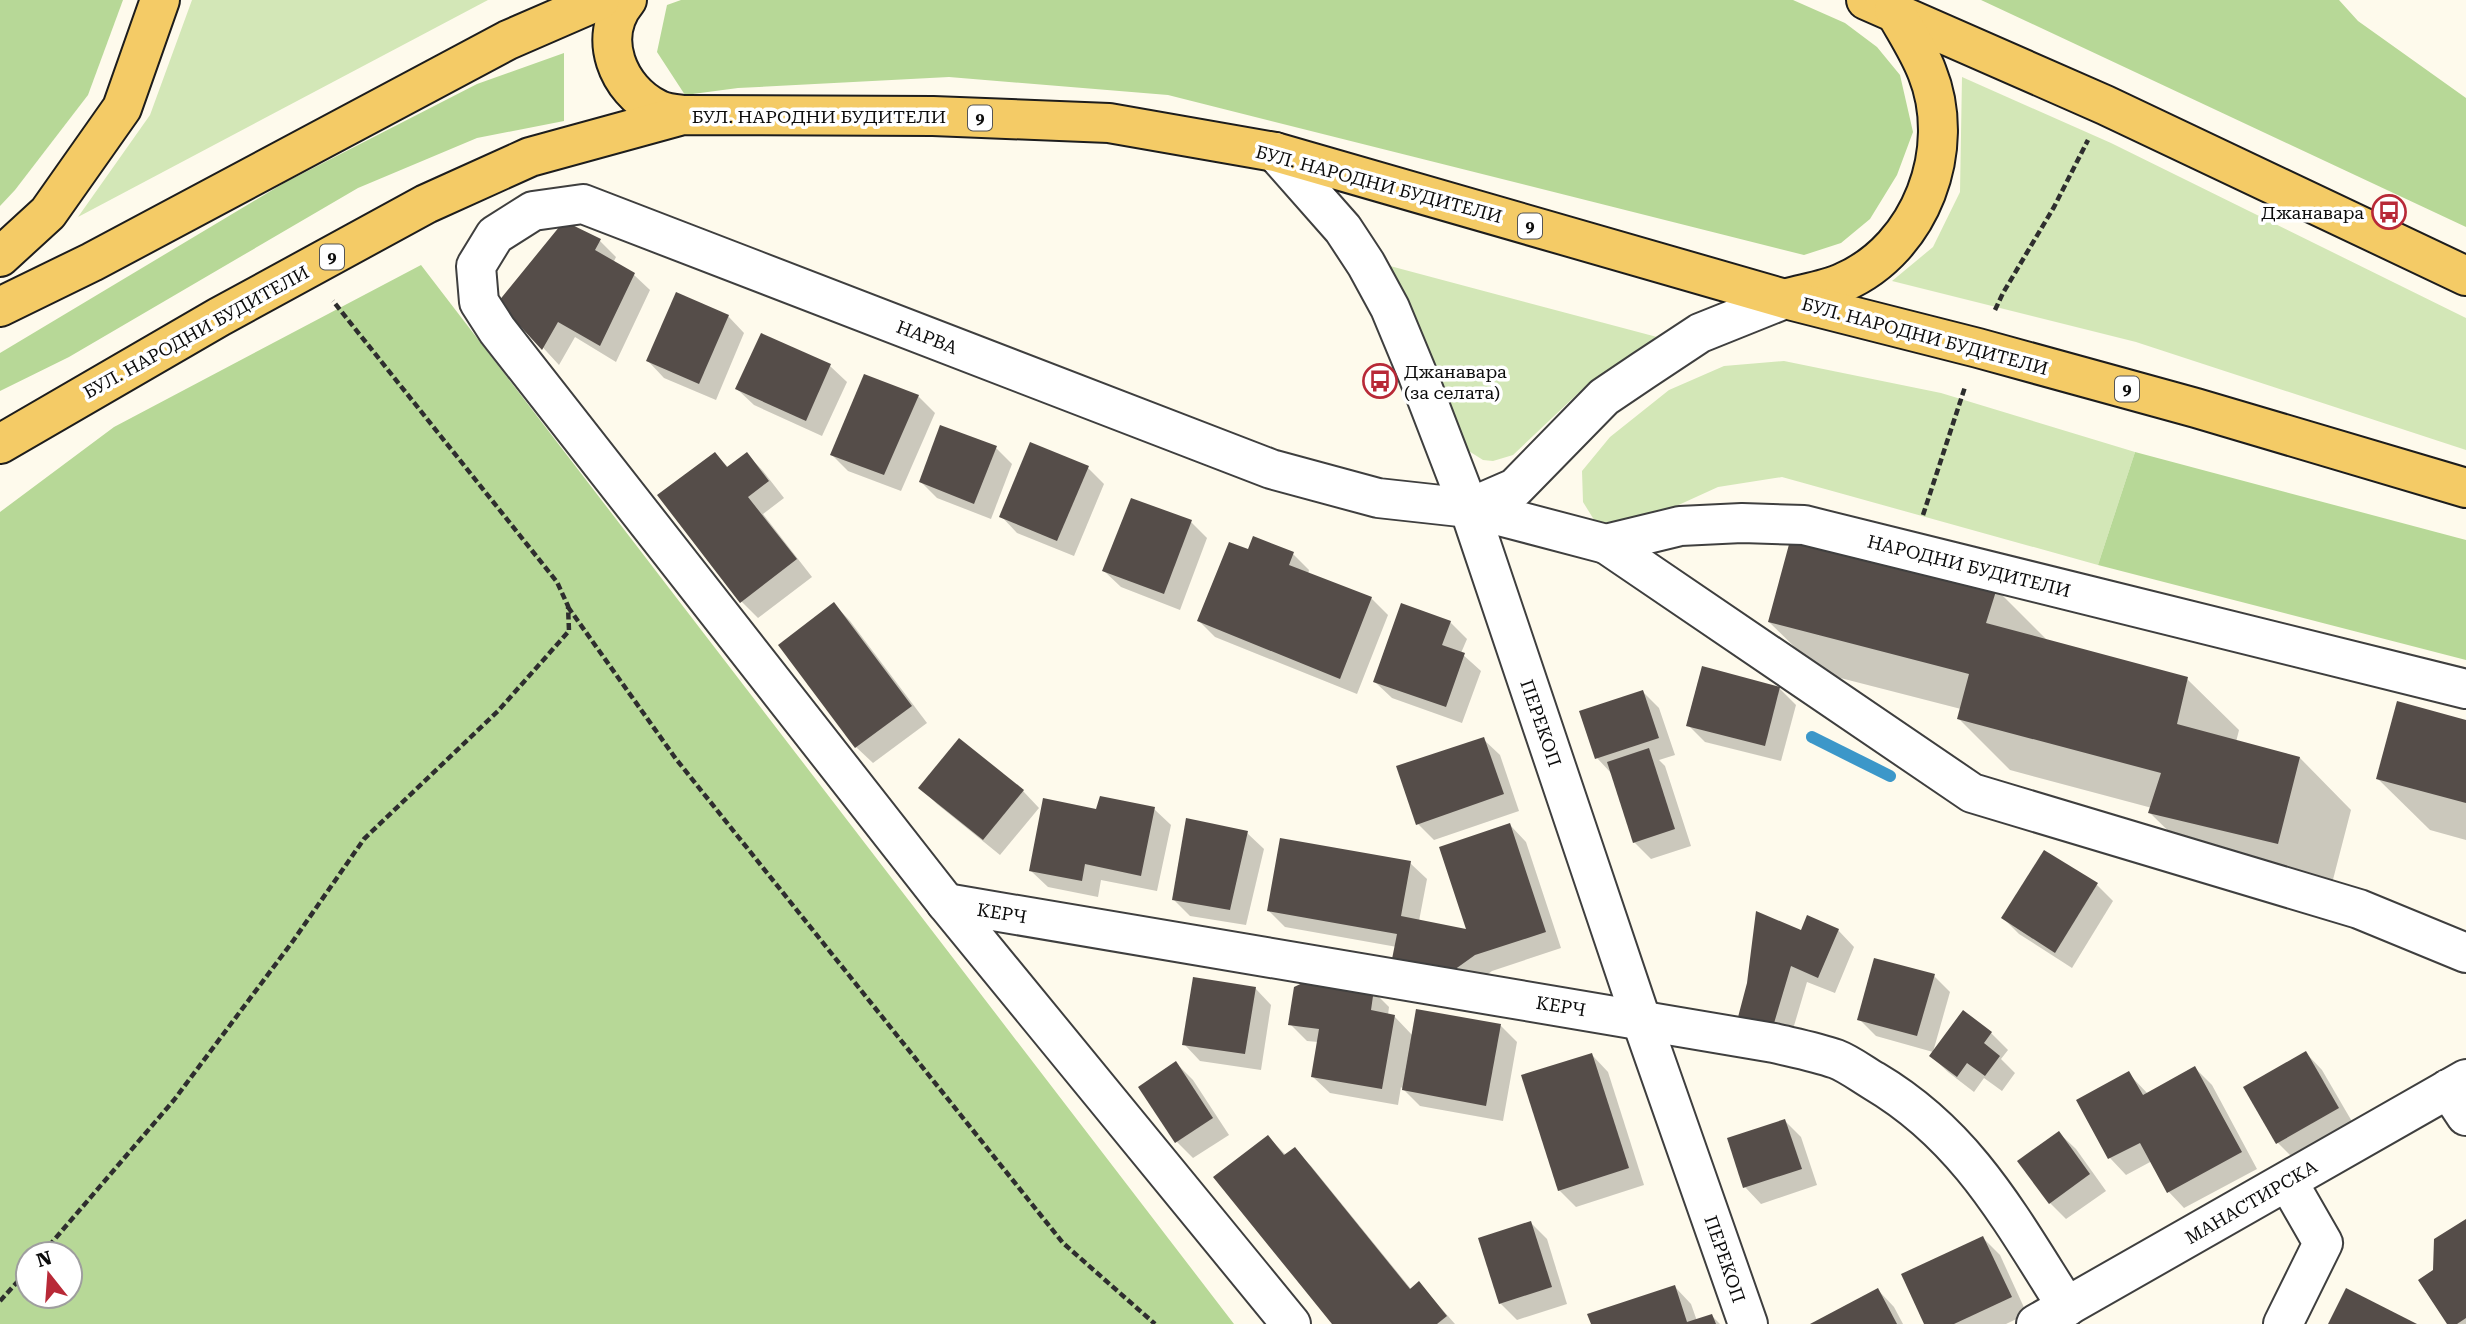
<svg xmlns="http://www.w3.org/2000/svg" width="2466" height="1324" font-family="'Roboto Serif',serif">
  <rect width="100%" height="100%" fill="#fefaec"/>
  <g fill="#d3e7b7">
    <polygon points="192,0 488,0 78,217 150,115"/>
    <polygon points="1962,77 2111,143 2466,318 2466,450 2136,342 1892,281 1933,247 1960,192"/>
    <polygon points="1390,266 1657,337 1590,382 1513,455 1493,461 1483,460 1464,448"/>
    <polygon points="1784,361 1941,393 2135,452 2098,565 1782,477 1718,487 1650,518 1596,523 1583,502 1582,471 1610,437 1669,390 1724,366"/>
  </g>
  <g fill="#b7d897" fill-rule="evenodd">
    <polygon points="0,0 123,0 88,95 15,190 0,206"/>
    <polygon points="681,0 1793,0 1845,23 1877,47 1900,75 1913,132 1897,175 1870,219 1841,243 1804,255 1168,95 949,77 738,88 685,95 657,52 667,5"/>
    <polygon points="1981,0 2339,0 2358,21 2466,98 2466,227"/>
    <polygon points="564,53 564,121 477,138 358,188 69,357 0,391 0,353 284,183 477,84"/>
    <path d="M 421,265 L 1234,1324 L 0,1324 L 0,512 L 114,427 ZM 28,1254 L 70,1254 L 70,1296 L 28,1296 Z"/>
    <polygon points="2135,452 2466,540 2466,660 2098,565"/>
  </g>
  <g fill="#0003">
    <polygon points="600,241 616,257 613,263 633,274 650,290 616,362 575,337 559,365 501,302"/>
    <polygon points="728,316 744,333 716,400 664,378 648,361"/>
    <polygon points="762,335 830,366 847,382 822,436 754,405 737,389"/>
    <polygon points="865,376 918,396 935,413 901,491 848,471 832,455"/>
    <polygon points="996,448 1012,464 991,519 937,498 921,482"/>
    <polygon points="715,454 729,468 747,454 763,471 784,498 763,514 812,577 758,618 742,602 660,496"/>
    <polygon points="1088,468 1104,484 1074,556 1017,533 1001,516"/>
    <polygon points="1191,522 1207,538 1180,610 1121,587 1104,571"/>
    <polygon points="1249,551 1293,554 1309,570 1308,574 1371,598 1388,615 1357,694 1215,637 1199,621"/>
    <polygon points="1996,589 2048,641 2187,679 2239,730 2236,742 2300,758 2351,810 2329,895 2202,864 2150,813 2152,808 2010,770 1959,719 1961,709 1821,673 1769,622"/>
    <polygon points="834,604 850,621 927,723 873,763 856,747"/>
    <polygon points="1450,622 1467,639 1461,653 1481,671 1462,723 1392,698 1375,682"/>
    <polygon points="1779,688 1796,705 1781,761 1705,742 1688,725"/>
    <polygon points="1643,692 1659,708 1675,755 1659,760 1665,766 1691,846 1651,859 1634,842 1612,774 1597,758"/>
    <polygon points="2466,721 2466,840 2430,830 2378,779"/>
    <polygon points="1483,739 1500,755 1519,811 1434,840 1418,824"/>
    <polygon points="921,788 1023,791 1039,808 1000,855 937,804"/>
    <polygon points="1154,809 1171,825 1157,891 1101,880 1098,897 1048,887 1031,871 1097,811"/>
    <polygon points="1510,825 1526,842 1561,948 1492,971 1471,986 1397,947 1285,927 1269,911 1410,863 1427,879 1419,921 1469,931"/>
    <polygon points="1247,833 1264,849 1246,925 1190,916 1174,900"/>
    <polygon points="2097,885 2113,901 2072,968 2019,934 2003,918"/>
    <polygon points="1838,930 1854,947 1835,993 1807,982 1788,1046 1739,1020 1802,932"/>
    <polygon points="1934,976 1950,992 1933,1052 1876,1036 1859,1019"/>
    <polygon points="1255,988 1271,1005 1261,1070 1200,1061 1184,1044"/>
    <polygon points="1373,991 1389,1007 1388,1015 1394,1016 1413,1036 1501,1026 1517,1042 1503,1121 1420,1106 1401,1087 1398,1105 1330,1093 1313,1077 1318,1042 1307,1041 1290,1024"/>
    <polygon points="1964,1013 1991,1033 2008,1050 2001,1059 2015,1073 2002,1091 1984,1078 1974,1092 1948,1072 1931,1056"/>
    <polygon points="2306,1053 2322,1070 2354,1125 2294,1159 2278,1143"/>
    <polygon points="1592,1055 1608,1072 1644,1185 1576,1207 1559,1190"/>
    <polygon points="1176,1063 1193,1080 1229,1135 1193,1158 1177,1142"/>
    <polygon points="2195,1068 2212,1085 2257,1169 2184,1208 2168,1191 2152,1161 2126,1175 2110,1158 2078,1101 2129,1074 2148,1094"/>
    <polygon points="1785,1121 1801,1137 1817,1185 1761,1204 1745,1187"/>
    <polygon points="2059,1133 2076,1149 2106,1191 2066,1219 2050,1203"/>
    <polygon points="1268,1137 1286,1155 1294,1149 1311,1166 1411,1289 1419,1283 1455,1324 1336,1324"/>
    <polygon points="2466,1221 2466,1324 2449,1324 2435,1271"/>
    <polygon points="1531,1223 1547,1239 1567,1304 1517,1320 1500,1303"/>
    <polygon points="1983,1238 2000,1255 2027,1314 2006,1324 1926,1324"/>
    <polygon points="1675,1287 1691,1304 1697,1321 1712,1316 1720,1324 1592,1324"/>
    <polygon points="1878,1290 1894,1307 1903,1324 1814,1324"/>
  </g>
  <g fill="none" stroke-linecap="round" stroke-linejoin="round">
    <polyline stroke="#3c97c9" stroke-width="12" points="1812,737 1890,776"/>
  </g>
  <g fill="#554d49">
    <polygon points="564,221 601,239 595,250 635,273 600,346 558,322 542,350 498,302"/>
    <polygon points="676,292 729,315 699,384 646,361"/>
    <polygon points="761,333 831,364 806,421 735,389"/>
    <polygon points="864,374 919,395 884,475 830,455"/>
    <polygon points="940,425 997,446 974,504 919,482"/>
    <polygon points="1030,442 1089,466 1057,541 999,517"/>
    <polygon points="715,452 727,467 747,452 769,481 748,497 797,559 740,603 657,495"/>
    <polygon points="1131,498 1192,520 1164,594 1102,571"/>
    <polygon points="1253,536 1294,552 1289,565 1372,597 1340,679 1197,621 1229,542 1248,549"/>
    <polygon points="1791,537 1997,588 1986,623 2188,677 2177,724 2300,757 2278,844 2148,813 2161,773 1957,719 1969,674 1768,622"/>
    <polygon points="834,602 912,706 855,748 778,645"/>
    <polygon points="1401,603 1451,621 1442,645 1465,653 1446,707 1373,682"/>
    <polygon points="1702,666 1780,687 1765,746 1686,726"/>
    <polygon points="1643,690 1659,738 1595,759 1579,711"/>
    <polygon points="2397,701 2466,720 2466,803 2376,779"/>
    <polygon points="1484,737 1504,794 1416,825 1396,766"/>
    <polygon points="959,738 1024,790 983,840 918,788"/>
    <polygon points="1649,748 1675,829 1633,843 1607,762"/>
    <polygon points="1100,796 1155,807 1141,876 1085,864 1082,881 1029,871 1043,798 1096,809"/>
    <polygon points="1186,818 1248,831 1230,910 1172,900"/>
    <polygon points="1510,823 1546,932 1475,955 1454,970 1392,959 1397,934 1267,911 1280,838 1411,861 1401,916 1466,929 1439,847"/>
    <polygon points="2044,850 2098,883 2055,953 2001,918"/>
    <polygon points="1756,911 1801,930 1807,915 1839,929 1818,978 1791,966 1772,1030 1737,1021 1747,983"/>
    <polygon points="1874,958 1935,974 1917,1036 1857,1020"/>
    <polygon points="1193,977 1256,987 1245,1054 1182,1045"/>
    <polygon points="1309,980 1374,989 1371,1010 1395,1015 1382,1089 1311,1077 1319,1029 1288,1025 1294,987"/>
    <polygon points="1416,1009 1501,1024 1486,1106 1402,1090"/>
    <polygon points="1963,1010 1992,1032 1984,1043 2000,1056 1985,1076 1967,1063 1957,1077 1929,1056"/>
    <polygon points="2306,1051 2339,1108 2276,1144 2243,1087"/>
    <polygon points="1592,1053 1629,1168 1558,1191 1521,1075"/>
    <polygon points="1176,1061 1213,1118 1175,1143 1138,1087"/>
    <polygon points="2195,1066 2242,1152 2167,1193 2140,1143 2108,1159 2076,1100 2129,1071 2143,1095"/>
    <polygon points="1785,1119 1802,1169 1743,1188 1727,1138"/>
    <polygon points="2059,1131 2090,1174 2049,1204 2017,1161"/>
    <polygon points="1268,1135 1284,1155 1295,1147 1410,1289 1419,1281 1447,1316 1437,1324 1332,1324 1213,1177"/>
    <polygon points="2466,1219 2466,1318 2457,1324 2447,1324 2418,1280 2433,1270 2434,1239"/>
    <polygon points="1531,1221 1552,1287 1499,1304 1478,1238"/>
    <polygon points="1983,1236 2012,1297 1954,1324 1924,1324 1901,1274"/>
    <polygon points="1675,1285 1687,1322 1712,1314 1716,1324 1591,1324 1587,1314"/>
    <polygon points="1878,1288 1897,1324 1810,1324"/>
    <polygon points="2346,1288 2417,1324 2328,1324"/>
  </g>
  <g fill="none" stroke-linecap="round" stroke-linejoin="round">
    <g stroke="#3f3f3f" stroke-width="42">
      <g id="minor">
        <polyline points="1275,152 1343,229 1366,264 1390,308 1417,373 1469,508 1641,1019 1748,1324"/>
        <polyline points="1469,508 1515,488 1604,397 1644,370 1700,333 1785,299"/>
        <polyline points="1606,544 1972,793 2359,909 2466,953"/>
        <path d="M 946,903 L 1774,1043 C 1795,1048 1816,1052 1836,1059 C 1849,1064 1862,1074 1874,1081 C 1967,1136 2010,1218 2067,1307"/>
        <polyline points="2448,1089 2466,1116"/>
        <polyline points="1291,1324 946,903 497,330 479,302 476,266 495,235 533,211 583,204 1271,469 1378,498 1469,508 1606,544 1680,526 1742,523 1804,525 2466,689"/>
        <polyline points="2036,1324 2466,1079"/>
        <polyline points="2283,1324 2323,1243 2288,1182"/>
      </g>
    </g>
    <g stroke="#1d1d1d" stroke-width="42">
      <g id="major">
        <path d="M 627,0 C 596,37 618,90 657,109 C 664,113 675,114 683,115"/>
        <polyline points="1866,0 2105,105 2466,276"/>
        <polyline points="0,257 48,213 122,108 160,0"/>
        <path d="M 1787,298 C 1806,293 1827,290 1844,282 C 1921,248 1958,149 1927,72 C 1919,51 1905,30 1894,10"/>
        <polyline points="0,307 92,262 508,40 600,0"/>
        <polyline points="0,444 219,317 426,204 530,157 683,115 933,116 1109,123 1275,152 1785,299 1978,348 2196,408 2466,488"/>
      </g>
    </g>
    <g stroke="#2e2e2e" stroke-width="4.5" stroke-dasharray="7 3.5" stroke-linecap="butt">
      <polyline points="1995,310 2003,293 2054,207 2088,140"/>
      <polyline points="1923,515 1965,387"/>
      <polyline points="568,607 676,759 1063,1243 1155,1324"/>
      <polyline points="42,1254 174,1100 293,941 364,839 498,711 569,631 568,606 557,582 333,301"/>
      <polyline points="0,1301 28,1270"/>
    </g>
    <use href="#minor" stroke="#fff" stroke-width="38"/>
    <use href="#major" stroke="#f4cb66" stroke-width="38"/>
  </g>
  <defs>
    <g id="bus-ring" transform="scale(1.75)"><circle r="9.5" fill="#fff" stroke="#b82937" stroke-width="1.5"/><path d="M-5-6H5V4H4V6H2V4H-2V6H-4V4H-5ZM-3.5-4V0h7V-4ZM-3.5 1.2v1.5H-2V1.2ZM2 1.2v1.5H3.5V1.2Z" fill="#b82937"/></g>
  </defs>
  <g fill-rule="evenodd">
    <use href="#bus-ring" x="2389" y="212"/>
    <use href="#bus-ring" x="1380" y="381"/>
  </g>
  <g text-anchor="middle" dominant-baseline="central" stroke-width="7" stroke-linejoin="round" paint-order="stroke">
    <g fill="#fff" stroke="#555" stroke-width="2">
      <rect x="968" y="105.5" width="24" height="25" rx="5"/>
      <rect x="1518" y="213.5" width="24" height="25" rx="5"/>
      <rect x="320" y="244.5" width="24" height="25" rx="5"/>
      <rect x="2115" y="376.5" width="24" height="25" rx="5"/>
    </g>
    <g font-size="16" font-weight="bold" fill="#0c0c0c">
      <text x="980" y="118">9</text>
      <text x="1530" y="226">9</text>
      <text x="332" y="257">9</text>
      <text x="2127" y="389">9</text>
    </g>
    <g font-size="18" fill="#0c0c0c" stroke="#fff">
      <text x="819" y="116">БУЛ. НАРОДНИ БУДИТЕЛИ</text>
      <text transform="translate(1379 184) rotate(15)">БУЛ. НАРОДНИ БУДИТЕЛИ</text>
      <text transform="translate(196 332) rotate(-29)">БУЛ. НАРОДНИ БУДИТЕЛИ</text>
      <text transform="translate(1925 336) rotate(15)">БУЛ. НАРОДНИ БУДИТЕЛИ</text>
      <text transform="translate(927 337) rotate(21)">НАРВА</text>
      <text transform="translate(1969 566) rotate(14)">НАРОДНИ БУДИТЕЛИ</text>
      <text transform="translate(1541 723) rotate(71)">ПЕРЕКОП</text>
      <text transform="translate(1002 913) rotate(9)">КЕРЧ</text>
      <text transform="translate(1561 1006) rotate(9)">КЕРЧ</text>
      <text transform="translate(2251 1202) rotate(-30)">МАНАСТИРСКА</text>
      <text transform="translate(1725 1259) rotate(71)">ПЕРЕКОП</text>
    </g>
    <g font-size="18" fill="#0c0c0c" stroke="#fff" text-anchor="end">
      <text x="2364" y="212">Джанавара</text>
      <text x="1404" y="371" text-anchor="start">Джанавара<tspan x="1404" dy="21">(за селата)</tspan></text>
    </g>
  </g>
  <g transform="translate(49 1275) rotate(343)"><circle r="33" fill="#ffffff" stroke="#9e9e9e" stroke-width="2"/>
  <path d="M0-5L12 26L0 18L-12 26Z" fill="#b82937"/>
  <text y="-10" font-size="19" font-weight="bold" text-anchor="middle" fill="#0c0c0c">N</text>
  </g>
</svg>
